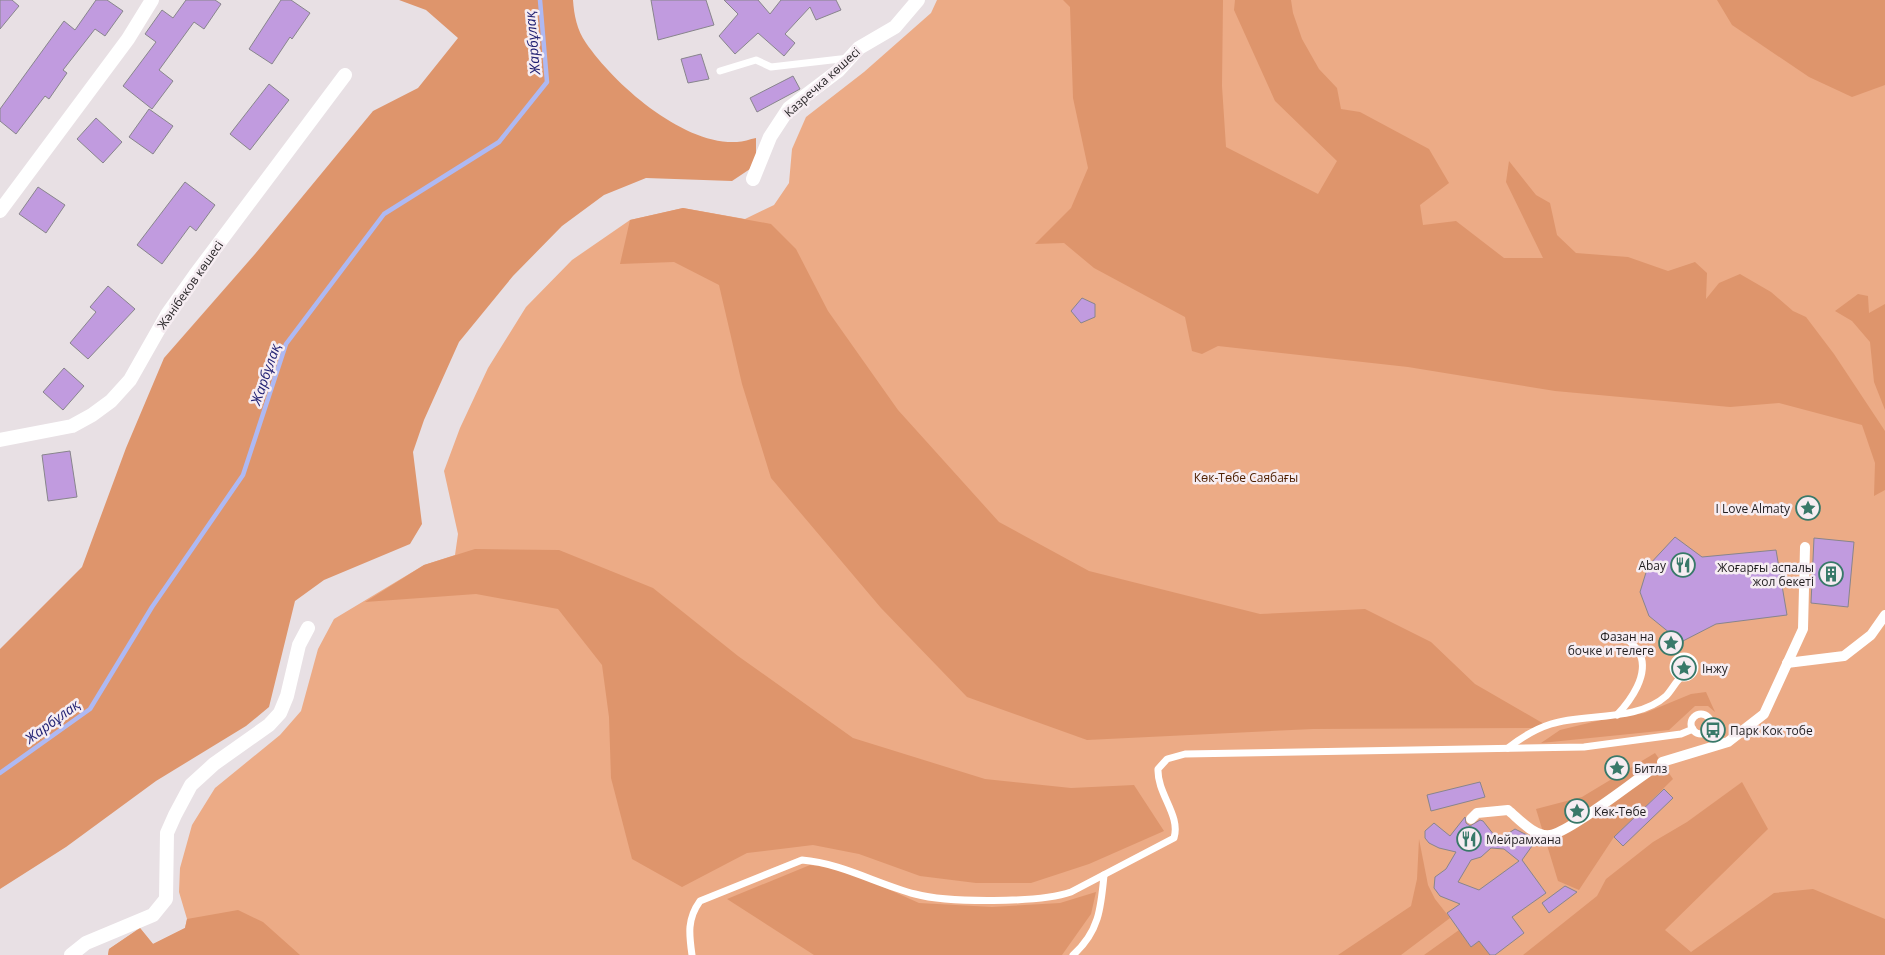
<svg xmlns="http://www.w3.org/2000/svg" width="1885" height="955" font-family="'Open Sans',sans-serif">
  <rect width="100%" height="100%" fill="#e8e0e4"/>
  <polygon fill="#ecab86" points="937,0 1885,0 1885,955 108,955 109,949 140,928 153,944 185,928 187,919 179,892 180,868 192,825 215,788 280,735 301,711 318,649 334,619 424,565 455,555 458,534 444,471 460,428 488,368 526,307 572,260 630,220 683,208 745,219 774,205 789,183 792,149 806,117 864,72 931,13"/>
  <g fill="#de956c">
    <path d="M 399,0 L 573,0 C 574,15 577,30 586,43 C 615,85 683,145 737,142 C 743,142 750,139 756,138 L 756,156 L 750,169 L 732,181 L 646,178 L 604,195 L 562,226 L 513,276 L 459,342 L 424,420 L 413,452 L 422,524 L 410,544 L 324,580 L 295,601 L 269,707 L 246,726 L 156,781 L 66,847 L 0,889 L 0,649 L 82,567 L 126,448 L 164,358 L 255,254 L 373,111 L 418,88 L 458,38 L 426,10 Z"/>
    <polygon points="1063,0 1223,0 1222,86 1226,147 1318,194 1337,161 1275,101 1234,10 1235,0 1291,0 1293,13 1302,39 1319,69 1337,88 1341,109 1360,112 1429,149 1449,183 1420,205 1423,225 1456,221 1504,258 1543,258 1506,182 1509,161 1536,195 1550,203 1557,235 1576,253 1628,257 1668,271 1695,262 1707,273 1706,299 1719,283 1740,274 1771,292 1793,311 1806,317 1834,354 1885,431 1885,490 1874,496 1875,463 1862,425 1779,403 1730,407 1555,391 1408,367 1218,346 1202,354 1192,351 1185,317 1094,268 1064,243 1035,244 1071,208 1088,168 1073,98 1070,7"/>
    <polygon points="1717,0 1885,0 1885,85 1852,97 1809,77 1732,25"/>
    <polygon points="683,208 771,224 796,249 828,311 898,410 999,522 1089,571 1260,614 1365,609 1431,642 1475,684 1551,728 1313,729 1087,740 967,697 881,608 771,478 742,384 719,285 674,262 620,264 630,220"/>
    <polygon points="1858,294 1868,296 1869,313 1885,304 1885,410 1874,382 1870,342 1852,321 1835,311"/>
    <polygon points="475,549 559,550 653,588 738,656 853,738 985,779 1071,788 1134,785 1164,831 1089,864 1031,883 976,883 920,876 859,854 813,845 747,853 682,887 632,859 611,778 609,717 602,665 558,609 476,594 365,602 424,565"/>
    <polygon points="1706,692 1715,712 1708,706 1695,706 1669,730 1541,743 1560,730 1601,720 1645,713 1691,694"/>
    <polygon points="1655,753 1673,779 1614,837 1579,890 1558,881 1536,809 1582,797"/>
    <polygon points="1742,782 1768,829 1665,930 1691,952 1774,893 1813,889 1885,919 1885,955 1523,955 1597,896 1606,879 1653,842 1687,822"/>
    <polygon points="1419,839 1428,885 1435,899 1450,918 1401,955 1338,955 1411,906 1417,879"/>
    <polygon points="810,865 843,869 919,903 992,907 1060,903 1096,892 1091,914 1062,955 814,955 727,899"/>
    <polygon points="238,910 263,922 300,955 108,955 109,949 140,928 153,944 185,928 187,919"/>
    <polygon points="1459,930 1471,947 1479,941 1490,955 1424,955"/>
  </g>
  <g fill="none" stroke-linecap="round" stroke-linejoin="round">
    <polyline stroke="#aeb9f3" stroke-width="4.5" points="0,773 90,709 152,607 243,475 286,344 384,214 499,142 547,82 540,0"/>
  </g>
  <g fill="#c19bdf" stroke="#88858c" fill-rule="evenodd">
    <polygon points="0,0 12,0 19,6 0,29"/>
    <polygon points="96,0 107,0 123,11 105,36 95,29 63,70 67,73 49,99 45,96 16,134 0,121 0,109 64,21 75,30"/>
    <polygon points="186,0 215,0 221,4 204,29 194,22 159,70 173,81 152,109 123,86 156,42 145,34 162,10 173,18"/>
    <polygon points="281,0 291,0 310,13 292,39 290,37 272,64 249,49"/>
    <polygon points="651,0 706,0 714,25 658,40"/>
    <polygon points="724,0 758,0 770,14 781,0 836,0 841,10 816,20 810,7 785,34 795,43 784,56 758,33 735,54 719,36 738,14"/>
    <polygon points="701,54 709,79 688,83 681,59"/>
    <polygon points="793,76 800,89 757,112 750,98"/>
    <polygon points="269,84 289,100 250,150 230,134"/>
    <polygon points="149,109 173,126 153,154 129,137"/>
    <polygon points="96,118 122,142 103,163 77,139"/>
    <polygon points="185,182 215,205 196,231 190,226 162,264 137,245"/>
    <polygon points="38,187 65,205 46,233 19,214"/>
    <polygon points="108,286 135,309 88,359 70,343 96,312 90,307"/>
    <polygon points="1082,298 1095,304 1095,317 1081,323 1071,311"/>
    <polygon points="64,368 84,386 63,410 43,392"/>
    <polygon points="70,451 77,497 48,501 42,455"/>
    <polygon points="1675,537 1702,557 1776,550 1787,615 1716,624 1681,642 1649,616 1640,592 1648,566"/>
    <polygon points="1814,538 1854,542 1848,607 1811,603"/>
    <polygon points="1480,782 1485,797 1431,811 1427,795"/>
    <polygon points="1664,789 1673,798 1623,846 1614,837"/>
    <path d="M 1465,817 L 1466,823 L 1470,826 L 1480,820 L 1483,821 L 1498,840 L 1515,829 L 1531,837 L 1532,846 L 1522,860 L 1546,893 L 1512,917 L 1524,933 L 1495,955 L 1490,955 L 1479,941 L 1471,947 L 1447,913 L 1460,904 L 1440,896 L 1434,888 L 1435,877 L 1446,869 L 1456,852 L 1439,848 L 1429,843 L 1425,838 L 1425,831 L 1434,823 L 1450,836 ZM 1491,848 L 1504,849 L 1519,861 L 1479,890 L 1458,882 L 1471,860 L 1481,857 Z"/>
    <polygon points="1565,886 1577,892 1549,913 1542,903"/>
  </g>
  <g fill="none" stroke-linecap="round" stroke-linejoin="round">
    <g stroke="#fff" stroke-width="7">
      <polyline points="720,71 756,60 771,67 849,58"/>
      <circle cx="1684" cy="667" r="11"/>
      <circle cx="1701" cy="724" r="10"/>
      <path d="M 1617,715 C 1631,700 1649,675 1640,654 C 1638,648 1631,643 1627,639"/>
      <path d="M 1508,748 C 1522,737 1535,729 1551,724 C 1585,713 1637,722 1666,696 C 1671,691 1675,683 1680,678"/>
      <path d="M 692,955 C 689,934 687,919 700,901 L 802,860 C 841,863 877,884 915,894 C 948,903 1039,903 1071,892 L 1174,838 C 1181,815 1157,794 1158,769 L 1167,759 L 1185,754 L 1584,747 L 1681,734 L 1693,729"/>
      <path d="M 1073,955 C 1099,932 1101,908 1104,875"/>
    </g>
    <g stroke="#fff" stroke-width="10">
      <polyline points="1787,663 1844,656 1871,635 1885,615"/>
      <polyline points="1662,762 1728,742 1764,714 1803,629 1805,547"/>
      <path d="M 1471,819 L 1477,813 L 1508,810 C 1519,819 1534,837 1550,835 C 1568,833 1630,784 1648,772"/>
    </g>
    <g stroke="#fff" stroke-width="14">
      <polyline points="753,179 770,137 789,108 838,71 859,48 895,27 918,0"/>
      <polyline points="0,211 128,39 152,0"/>
      <polyline points="0,440 72,426 92,415 111,401 130,380 168,313 195,275 345,75"/>
      <polyline points="71,955 86,943 153,915 166,899 167,833 175,815 191,785 214,764 269,725 280,713 287,696 299,645 308,628"/>
    </g>
  </g>
  <defs>
    <g id="sight-ring" transform="scale(1.25)"><circle r="9.5" fill="#f6edf2" stroke="#387969" stroke-width="1.5"/><path d="M0-6L1.8-2.2L6-1.7L2.9 1.2L3.7 5.4L0 3.3L-3.7 5.4L-2.9 1.2L-6-1.7L-1.8-2.2Z" fill="#387969"/></g>
    <g id="restaurant-ring" transform="scale(1.25)"><circle r="9.5" fill="#f6edf2" stroke="#387969" stroke-width="1.5"/><path d="M-5-6h1v4h1v-4h1v4h1v-4h1v5L-1.5 .5V6h-2V.5L-5-1ZM5-6V6H3V1.5H1.5Q1.5-4 5-6Z" fill="#387969"/></g>
    <g id="building-ring" transform="scale(1.25)"><circle r="9.5" fill="#f6edf2" stroke="#387969" stroke-width="1.5"/><path d="M-4-6H4V6H1V3H-1V6H-4ZM-2.5-4.3h1.7v1.8h-1.7ZM.8-4.3h1.7v1.8H.8ZM-2.5-1h1.7V.8h-1.7ZM.8-1h1.7V.8H.8Z" fill="#387969"/></g>
    <g id="bus-ring" transform="scale(1.25)"><circle r="9.5" fill="#f6edf2" stroke="#387969" stroke-width="1.5"/><path d="M-5-6H5V4H4V6H2V4H-2V6H-4V4H-5ZM-3.5-4V0h7V-4ZM-3.5 1.2v1.5H-2V1.2ZM2 1.2v1.5H3.5V1.2Z" fill="#387969"/></g>
  </defs>
  <g fill-rule="evenodd">
    <use href="#sight-ring" x="1808" y="508"/>
    <use href="#restaurant-ring" x="1683" y="565"/>
    <use href="#building-ring" x="1831" y="574"/>
    <use href="#sight-ring" x="1671" y="643"/>
    <use href="#sight-ring" x="1684" y="668"/>
    <use href="#bus-ring" x="1713" y="730"/>
    <use href="#sight-ring" x="1617" y="768"/>
    <use href="#sight-ring" x="1577" y="811"/>
    <use href="#restaurant-ring" x="1469" y="839"/>
  </g>
  <g text-anchor="middle" dominant-baseline="central" stroke-width="5" stroke-linejoin="round" paint-order="stroke">
    <g font-size="12" fill="#211e20" stroke="#f6edf2">
      <text transform="translate(822 82) rotate(-42)">Казречка көшесі</text>
      <text transform="translate(190 285) rotate(-55)">Жәнібеков көшесі</text>
    </g>
    <g font-size="12" fill="#4d1f00" stroke="#f6edf2">
      <text x="1246" y="477">Көк-Төбе Саябағы</text>
    </g>
    <g font-size="12" fill="#211e20" stroke="#f6edf2" text-anchor="start">
      <text x="1790" y="508" text-anchor="end">I Love Almaty</text>
      <text x="1666" y="565" text-anchor="end">Abay</text>
      <text x="1814" y="567" text-anchor="end">Жоғарғы аспалы<tspan x="1814" dy="14">жол бекеті</tspan></text>
      <text x="1654" y="636" text-anchor="end">Фазан на<tspan x="1654" dy="14">бочке и телеге</tspan></text>
      <text x="1702" y="668">Інжу</text>
      <text x="1730" y="730">Парк Кок тобе</text>
      <text x="1634" y="768">Битлз</text>
      <text x="1594" y="811">Көк-Төбе</text>
      <text x="1486" y="839">Мейрамхана</text>
    </g>
    <g font-size="14" font-style="italic" fill="#242374" stroke="#f6edf2">
      <text transform="translate(532 43) rotate(-95)">Жарбұлақ</text>
      <text transform="translate(265 374) rotate(-71)">Жарбұлақ</text>
      <text transform="translate(52 721) rotate(-36)">Жарбұлақ</text>
    </g>
  </g>
</svg>
